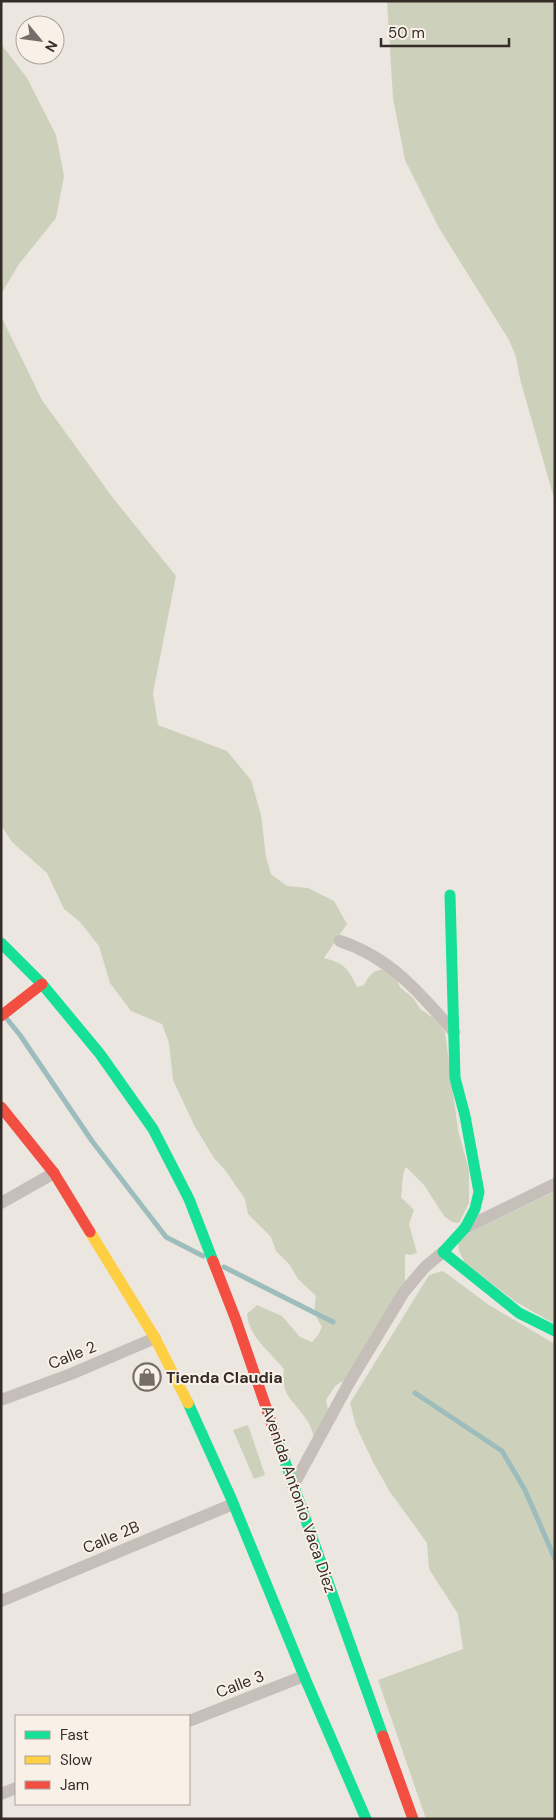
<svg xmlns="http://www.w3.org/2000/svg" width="556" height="1820" font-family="'DM Sans',sans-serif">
  <rect width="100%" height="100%" fill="#ece6e0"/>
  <g fill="#cdd1bb">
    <polygon points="387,1 555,1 555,502 520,379 516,357 509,340 439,228 405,160 393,98"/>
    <polygon points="1,44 27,78 56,135 64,176 56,218 19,264 1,294"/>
    <path d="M 1,316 L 42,400 L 113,498 L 176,576 L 153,693 L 158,725 L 227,751 L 251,780 L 261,815 L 266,857 L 271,874 L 287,886 L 308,888 L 334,901 L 347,924 L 324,958 C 344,963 348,968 357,987 L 364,985 C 369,975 373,970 385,969 L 396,977 L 400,987 L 414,999 L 420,1009 L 435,1019 L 445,1032 L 458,1130 L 469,1170 L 469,1203 L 459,1223 L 452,1222 L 444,1216 L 424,1185 L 406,1167 C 401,1176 403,1187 401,1197 L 414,1210 L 409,1224 L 417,1253 L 410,1255 L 405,1254 L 405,1283 L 346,1379 L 335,1386 L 326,1400 L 329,1414 L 314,1437 C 312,1432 311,1426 308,1422 C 295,1400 280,1398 284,1369 C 269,1351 249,1337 247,1314 L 257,1305 L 282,1316 L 300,1337 L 312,1342 L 319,1334 L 322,1326 C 314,1316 314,1308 316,1296 L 298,1279 L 289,1264 L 276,1251 L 271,1237 L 248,1214 L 245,1199 L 225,1170 L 214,1158 L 194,1125 L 173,1080 L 169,1043 L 162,1024 L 131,1011 L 110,983 L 99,946 L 80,922 L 64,909 L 47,873 L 12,842 L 1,825 Z"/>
    <polygon points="555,1191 555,1324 516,1302 465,1263 459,1251 458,1242 469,1233"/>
    <polygon points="443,1271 489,1305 555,1344 555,1819 426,1819 378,1680 463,1649 458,1614 429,1569 427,1543 390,1492 373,1462 356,1426 350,1403 429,1275"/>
    <polygon points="248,1425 265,1475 254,1479 233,1430"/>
  </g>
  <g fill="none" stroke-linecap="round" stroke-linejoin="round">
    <g stroke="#9dbdbc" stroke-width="5">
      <polyline points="7,1019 20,1035 92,1141 166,1237 203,1256"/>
      <polyline points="224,1267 333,1322"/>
      <polyline points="415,1393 502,1451 525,1490 555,1559"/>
    </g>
    <g stroke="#c5beb9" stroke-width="12">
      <path d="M 340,941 C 391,958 420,993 454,1032"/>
      <polyline points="1,1203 54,1173"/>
      <polyline points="465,1228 555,1184"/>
      <polyline points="1,1400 71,1374 155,1338"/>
      <polyline points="293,1486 349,1383 404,1292 425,1267 443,1252"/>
      <polyline points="1,1601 233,1504"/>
      <polyline points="189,1721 304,1676"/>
      <polyline points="1,1794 16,1788"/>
    </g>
    <g stroke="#16e098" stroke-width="11">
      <polyline points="450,895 455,1078 465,1116 479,1192 475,1209 465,1228 443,1252 519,1313 555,1331"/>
      <polyline points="1,943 42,984 100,1054 153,1129 189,1199 213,1261"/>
      <polyline points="188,1403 231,1498 304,1676 366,1819"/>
      <polyline points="278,1442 383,1736"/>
    </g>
    <polyline stroke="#ffcf43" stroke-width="11" points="90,1232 155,1338 188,1403"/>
    <g stroke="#f24e42" stroke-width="11">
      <polyline points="1,1016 42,984"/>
      <polyline points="1,1107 54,1173 90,1232"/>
      <polyline points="213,1261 236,1320 278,1442"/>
      <polyline points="383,1736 413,1819"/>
    </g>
  </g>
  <defs>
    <g id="shop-ring" transform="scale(1.4375)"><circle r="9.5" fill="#f9f1e7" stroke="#756d68" stroke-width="1.5"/><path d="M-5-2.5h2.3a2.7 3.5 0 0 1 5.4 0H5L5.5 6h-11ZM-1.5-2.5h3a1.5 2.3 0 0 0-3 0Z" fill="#756d68"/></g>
  </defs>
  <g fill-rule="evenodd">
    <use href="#shop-ring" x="147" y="1377"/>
  </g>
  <g text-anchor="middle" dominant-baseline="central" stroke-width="4" stroke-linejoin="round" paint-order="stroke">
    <g font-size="16" fill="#352c28" stroke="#f9f1e7">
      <text transform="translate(72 1355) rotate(-22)">Calle 2</text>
      <text transform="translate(299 1499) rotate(71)">Avenida Antonio Vaca Diez</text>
      <text transform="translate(111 1537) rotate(-23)">Calle 2B</text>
      <text transform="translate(240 1684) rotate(-21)">Calle 3</text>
    </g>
    <g font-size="16" font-weight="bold" fill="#352c28" stroke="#f9f1e7" text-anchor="start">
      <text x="166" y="1377">Tienda Claudia</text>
    </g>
  </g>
  <rect width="556" height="1820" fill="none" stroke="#352c28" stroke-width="5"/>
  <rect x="15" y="1715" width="175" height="90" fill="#f9f1e7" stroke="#aba29b"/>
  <rect x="25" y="1731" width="25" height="8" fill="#16e098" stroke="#aba29b"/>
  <text x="60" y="1740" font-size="15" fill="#352c28">Fast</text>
  <rect x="25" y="1756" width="25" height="8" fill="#ffcf43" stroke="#aba29b"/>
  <text x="60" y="1765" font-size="15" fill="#352c28">Slow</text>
  <rect x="25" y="1781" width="25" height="8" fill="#f24e42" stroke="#aba29b"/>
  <text x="60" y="1790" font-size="15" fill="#352c28">Jam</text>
  <g transform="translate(40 40) rotate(119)"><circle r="24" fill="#f9f1e7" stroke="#aba29b"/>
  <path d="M0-4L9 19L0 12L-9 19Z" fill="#756d68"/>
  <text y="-8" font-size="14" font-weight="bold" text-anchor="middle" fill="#352c28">N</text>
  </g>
  <path d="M381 38v8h128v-8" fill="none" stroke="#352c28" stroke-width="2.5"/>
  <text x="388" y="38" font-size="15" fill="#352c28" stroke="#f9f1e7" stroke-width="4" paint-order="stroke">50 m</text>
</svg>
